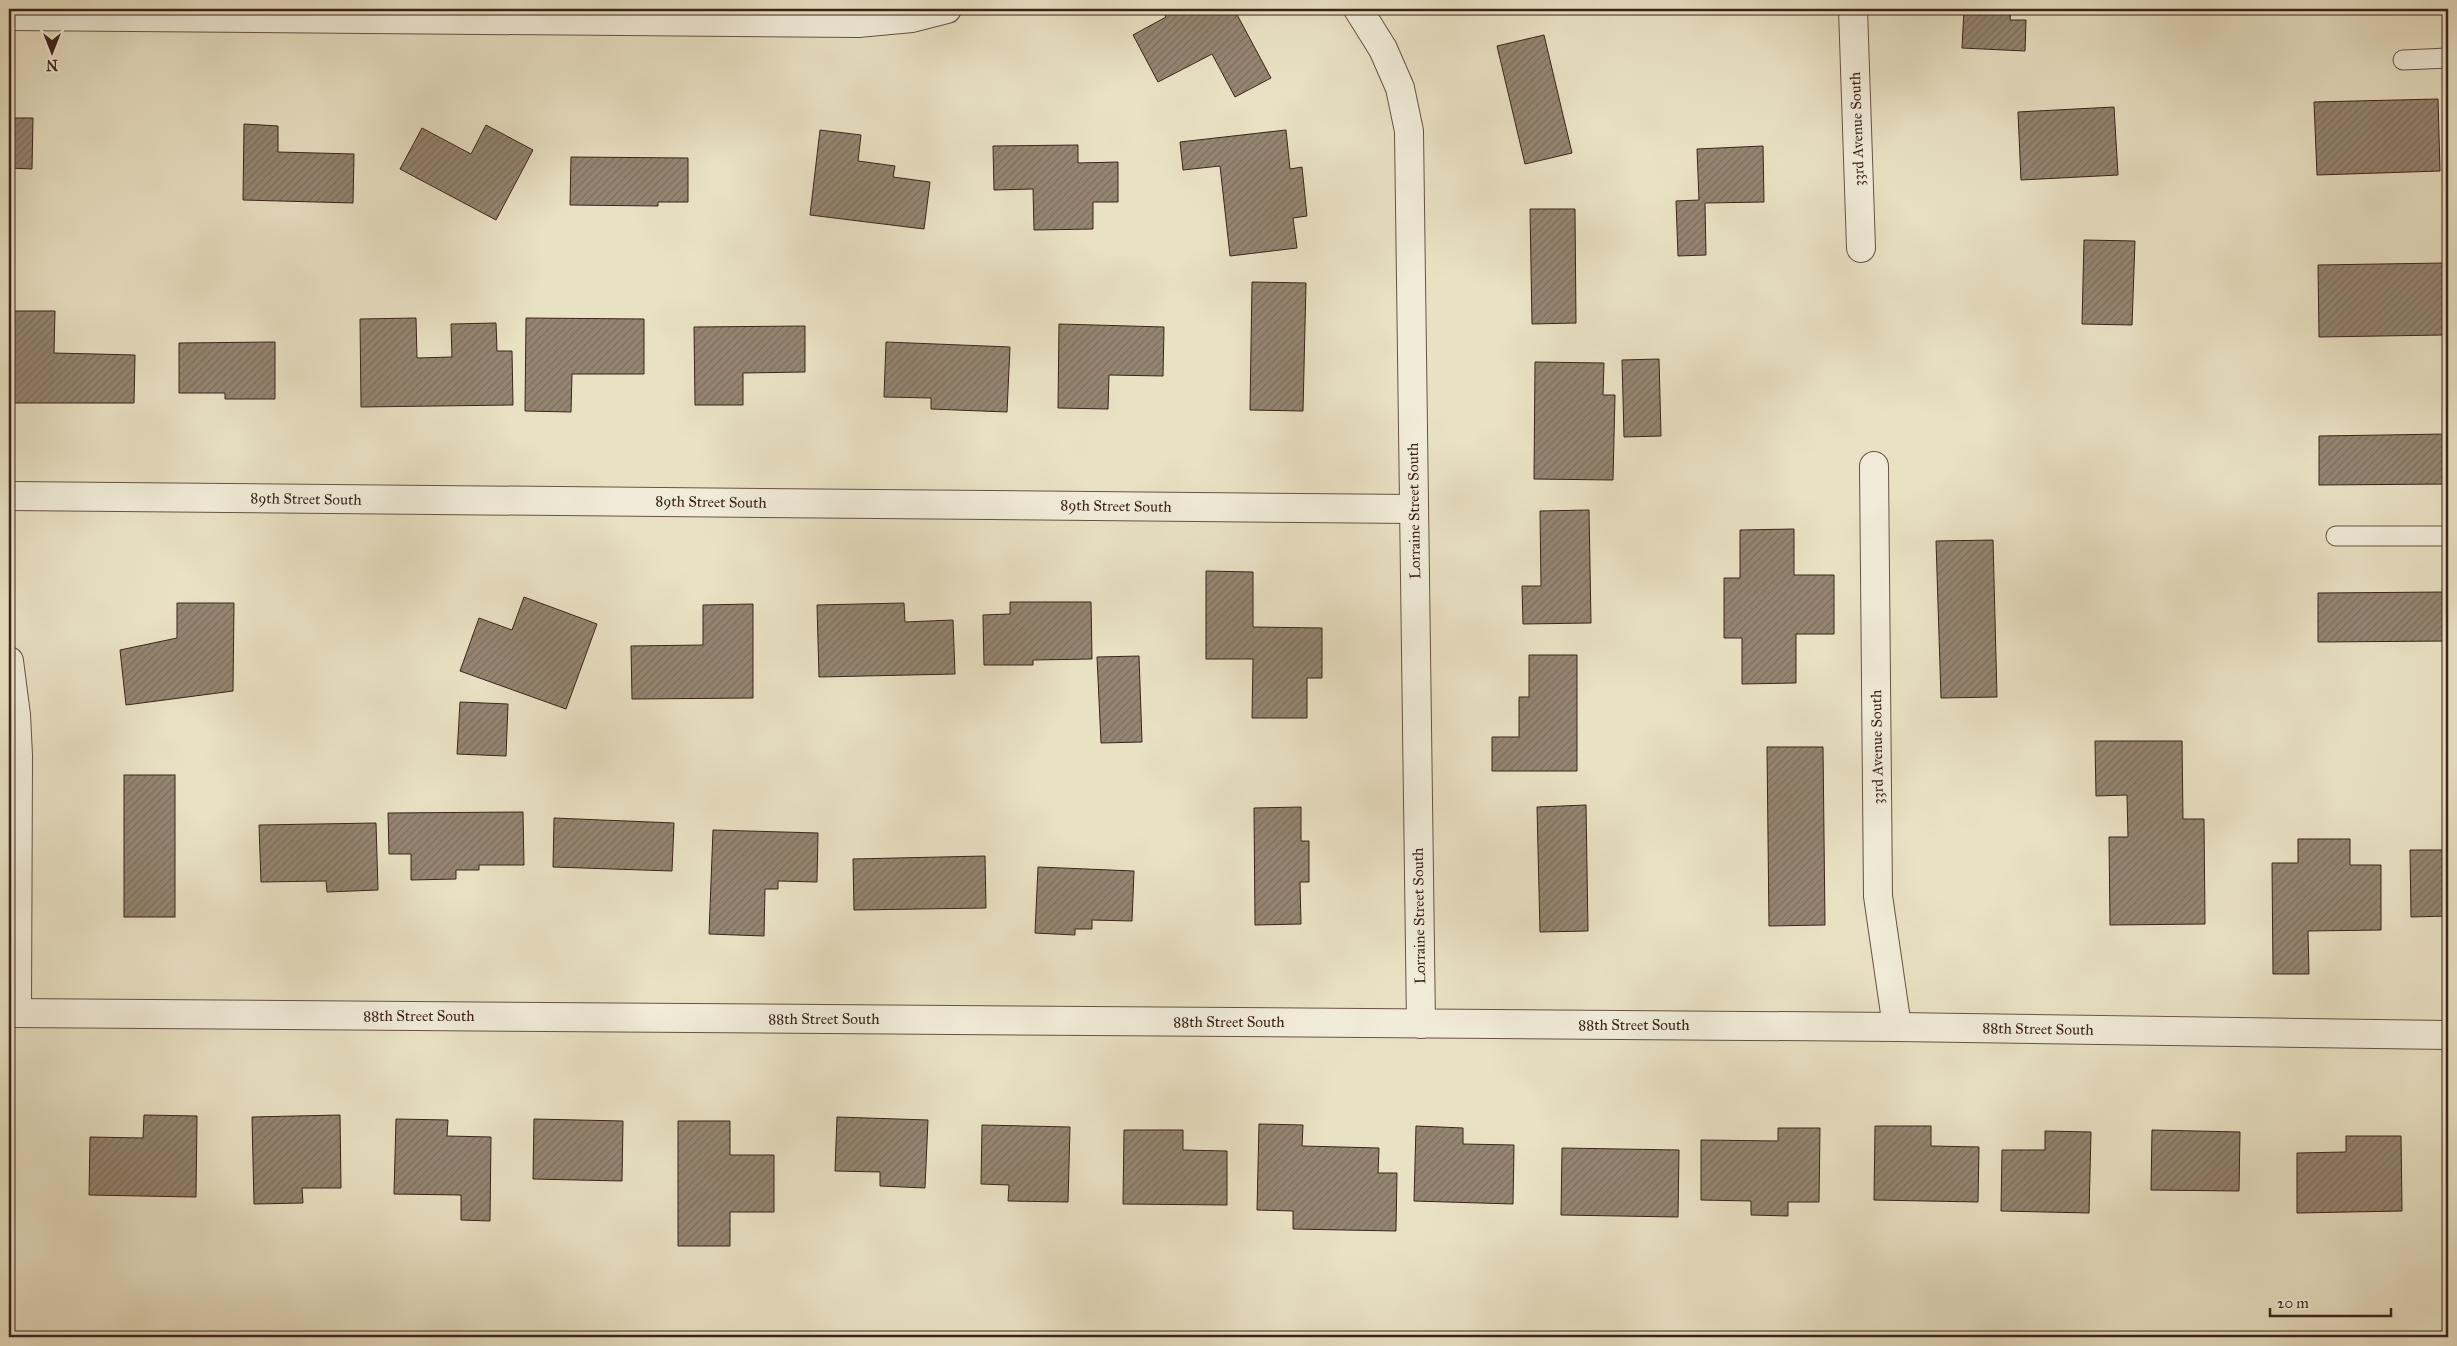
<svg xmlns="http://www.w3.org/2000/svg" width="2457" height="1346" font-family="'IM FELL Great Primer',serif">
  <defs>
    <pattern id="building-hatch" width="6" height="6" patternUnits="userSpaceOnUse" patternTransform="scale(1.25)"><rect width="6" height="6" fill="#958672"/><path d="M-1 1l2-2M0 6l6-6M5 7l2-2" fill="none" stroke="#7b6d5d"/></pattern>
  </defs>
  <rect width="100%" height="100%" fill="#e9e1c4"/>
  <filter id="stains"><feTurbulence type="fractalNoise" baseFrequency=".004" numOctaves="4"/><feColorMatrix values="0 0 0 0 .2 0 0 0 0 .09 0 0 0 0 .02 0 0 0 .5 -.17"/></filter>
  <radialGradient id="worn" r=".72"><stop offset=".6" stop-color="#630" stop-opacity="0"/><stop offset="1" stop-color="#630" stop-opacity=".3"/></radialGradient>
  <g fill="url(#building-hatch)" stroke="#3b241a">
    <polygon points="1162,9 1234,9 1271,78 1235,97 1212,54 1158,82 1133,35 1166,17"/>
    <polygon points="1964,9 2011,9 2010,20 2026,20 2025,51 1962,48"/>
    <polygon points="1544,35 1572,153 1525,164 1497,46"/>
    <polygon points="2438,99 2440,171 2317,175 2314,102"/>
    <polygon points="2114,107 2118,175 2021,180 2018,112"/>
    <polygon points="9,118 33,118 32,169 9,168"/>
    <polygon points="244,124 278,126 278,152 354,154 353,203 243,200"/>
    <polygon points="486,125 533,150 496,220 400,169 422,128 471,154"/>
    <polygon points="820,130 861,135 858,161 895,166 893,177 930,182 924,229 810,215"/>
    <polygon points="1286,130 1290,169 1302,167 1307,216 1293,218 1297,248 1230,256 1220,166 1183,170 1180,142"/>
    <polygon points="1078,145 1078,163 1118,162 1118,202 1093,202 1093,229 1034,230 1033,189 994,190 993,146"/>
    <polygon points="1763,146 1764,202 1705,203 1706,255 1678,256 1676,201 1699,200 1697,149"/>
    <polygon points="571,157 688,158 688,202 658,202 658,206 570,205"/>
    <polygon points="1530,209 1575,209 1576,323 1532,324"/>
    <polygon points="2084,240 2135,241 2132,325 2082,324"/>
    <polygon points="2443,263 2443,335 2319,337 2318,265"/>
    <polygon points="1252,282 1306,283 1303,411 1250,410"/>
    <polygon points="9,311 55,311 54,353 135,355 134,403 9,403"/>
    <polygon points="416,318 417,358 452,357 451,324 496,323 497,351 512,351 513,405 361,407 360,319"/>
    <polygon points="526,318 644,319 644,374 572,374 571,412 525,411"/>
    <polygon points="1059,324 1164,327 1163,376 1109,375 1108,409 1058,408"/>
    <polygon points="805,326 805,372 743,373 743,405 695,405 694,327"/>
    <polygon points="275,342 275,399 225,399 225,393 179,393 179,343"/>
    <polygon points="886,342 1010,347 1007,412 931,409 931,398 884,397"/>
    <polygon points="1659,359 1661,436 1624,437 1622,360"/>
    <polygon points="1535,362 1604,363 1603,395 1615,395 1613,480 1534,479"/>
    <polygon points="2448,434 2448,484 2319,485 2319,436"/>
    <polygon points="1589,510 1591,623 1523,624 1522,586 1541,586 1540,511"/>
    <polygon points="1794,529 1794,575 1834,575 1834,634 1796,634 1796,683 1742,684 1742,638 1724,638 1724,578 1740,578 1740,530"/>
    <polygon points="1993,540 1997,697 1941,698 1936,541"/>
    <polygon points="1206,571 1253,572 1253,627 1322,628 1322,678 1307,678 1307,718 1252,718 1253,659 1206,659"/>
    <polygon points="2448,592 2448,641 2318,642 2318,593"/>
    <polygon points="524,597 597,624 566,709 460,671 479,618 512,630"/>
    <polygon points="1010,602 1091,602 1092,659 1033,660 1033,665 984,665 983,615 1010,614"/>
    <polygon points="177,603 234,603 233,691 126,705 120,650 177,638"/>
    <polygon points="904,603 905,622 953,620 955,674 819,677 817,605"/>
    <polygon points="753,604 753,698 632,699 631,646 703,645 703,605"/>
    <polygon points="1529,655 1577,655 1577,771 1492,771 1492,737 1519,737 1519,697 1529,697"/>
    <polygon points="1139,656 1142,742 1101,743 1097,657"/>
    <polygon points="460,702 508,704 506,756 457,754"/>
    <polygon points="2095,741 2182,741 2183,819 2204,819 2205,924 2110,925 2109,837 2128,837 2127,795 2096,796"/>
    <polygon points="1767,747 1823,747 1825,925 1769,926"/>
    <rect x="124" y="775" width="51" height="142"/>
    <polygon points="1586,805 1588,931 1540,932 1537,807"/>
    <polygon points="1301,807 1301,841 1309,841 1309,882 1300,882 1301,924 1255,925 1254,808"/>
    <polygon points="523,812 524,865 479,865 479,870 456,870 456,879 411,880 411,854 389,854 388,813"/>
    <polygon points="554,818 674,823 672,871 553,867"/>
    <polygon points="376,823 378,890 327,892 326,881 261,882 259,825"/>
    <polygon points="713,830 818,833 817,882 778,881 778,889 765,889 764,936 709,934"/>
    <polygon points="2298,839 2350,839 2350,865 2381,865 2381,930 2308,931 2309,974 2273,974 2272,863 2298,863"/>
    <polygon points="2410,850 2448,850 2448,916 2411,917"/>
    <polygon points="985,856 986,908 854,910 853,859"/>
    <polygon points="1038,867 1134,871 1132,921 1092,920 1092,929 1075,929 1075,935 1035,933"/>
    <polygon points="144,1115 197,1116 196,1197 89,1195 90,1137 143,1138"/>
    <polygon points="340,1115 341,1188 302,1188 303,1203 254,1204 252,1117"/>
    <polygon points="837,1117 928,1120 925,1188 880,1186 880,1172 835,1171"/>
    <polygon points="396,1119 448,1120 447,1136 491,1137 490,1221 461,1220 461,1195 394,1194"/>
    <polygon points="534,1119 623,1121 622,1181 533,1179"/>
    <polygon points="678,1121 730,1121 730,1155 774,1155 774,1212 730,1212 730,1246 678,1246"/>
    <polygon points="1259,1124 1303,1125 1302,1146 1379,1148 1378,1173 1397,1173 1396,1231 1293,1229 1293,1211 1257,1210"/>
    <polygon points="982,1125 1070,1127 1068,1202 1008,1201 1009,1185 981,1184"/>
    <polygon points="1416,1126 1463,1128 1463,1144 1514,1145 1513,1204 1414,1201"/>
    <polygon points="1875,1126 1931,1126 1931,1146 1979,1147 1978,1202 1874,1200"/>
    <polygon points="1778,1128 1820,1128 1819,1202 1788,1202 1788,1216 1751,1215 1751,1201 1701,1200 1701,1140 1778,1141"/>
    <polygon points="1124,1130 1183,1130 1183,1150 1227,1151 1227,1205 1123,1204"/>
    <polygon points="2152,1130 2240,1132 2239,1191 2151,1190"/>
    <polygon points="2045,1131 2091,1132 2089,1213 2001,1211 2002,1150 2045,1150"/>
    <polygon points="2346,1136 2401,1136 2402,1211 2297,1213 2297,1153 2346,1152"/>
    <polygon points="1562,1148 1679,1150 1678,1217 1561,1215"/>
  </g>
  <g fill="none" stroke-linecap="round" stroke-linejoin="round">
    <g stroke="#665344" stroke-width="21">
      <g id="lane">
        <polyline points="2403,60 2448,58"/>
        <polyline points="2336,536 2448,536"/>
      </g>
    </g>
    <g stroke="#665344" stroke-width="30">
      <g id="street">
        <polyline points="1358,9 1383,49 1400,88 1409,131 1421,1024"/>
        <polyline points="1853,9 1861,248"/>
        <polyline points="9,16 858,23 912,18 947,9"/>
        <polyline points="1874,466 1878,896 1897,1027"/>
        <polyline points="9,496 1414,509"/>
        <polyline points="9,661 16,715 18,755 17,1013"/>
        <polyline points="9,1013 1897,1027 2448,1035"/>
      </g>
    </g>
    <use href="#lane" stroke="#f1ecd9" stroke-width="19"/>
    <use href="#street" stroke="#f1ecd9" stroke-width="28"/>
  </g>
  <g text-anchor="middle" dominant-baseline="central" stroke-width="4.5" stroke-linejoin="round" paint-order="stroke">
    <g font-size="15" fill="#3b241a" stroke="#f1ecd9">
      <text transform="translate(1857 129) rotate(-92)">33rd Avenue South</text>
      <text transform="translate(306 499) rotate(1)">89th Street South</text>
      <text transform="translate(711 502) rotate(1)">89th Street South</text>
      <text transform="translate(1116 506) rotate(1)">89th Street South</text>
      <text transform="translate(1414 511) rotate(-91)">Lorraine Street South</text>
      <text transform="translate(1877 747) rotate(-91)">33rd Avenue South</text>
      <text transform="translate(1419 916) rotate(-91)">Lorraine Street South</text>
      <text x="419" y="1016">88th Street South</text>
      <text x="824" y="1019">88th Street South</text>
      <text x="1229" y="1022">88th Street South</text>
      <text x="1634" y="1025">88th Street South</text>
      <text transform="translate(2038 1029) rotate(1)">88th Street South</text>
    </g>
  </g>
  <rect width="2457" height="1346" fill="none" stroke="#e9e1c4" stroke-width="30"/>
  <rect x="10" y="10" width="2437" height="1326" fill="none" stroke="#3b241a" stroke-width="2.5"/>
  <rect x="15" y="15" width="2427" height="1316" fill="none" stroke="#3b241a"/>
  <g transform="translate(52 52) rotate(180)" stroke="#f1ecd9" stroke-width="4" paint-order="stroke">
  <path d="M0-4L9 19L0 12L-9 19Z" fill="#3b241a"/>
  <text y="-8" font-size="14" font-weight="bold" text-anchor="middle" fill="#3b241a">N</text>
  </g>
  <path d="M2270 1308v8h121v-8" fill="none" stroke="#3b241a" stroke-width="2.5"/>
  <text x="2277" y="1308" font-size="15" fill="#3b241a" stroke="#f1ecd9" stroke-width="4" paint-order="stroke">20 m</text>
  <rect width="100%" height="100%" filter="url(#stains)"/>
  <rect width="100%" height="100%" fill="url(#worn)"/>
</svg>
